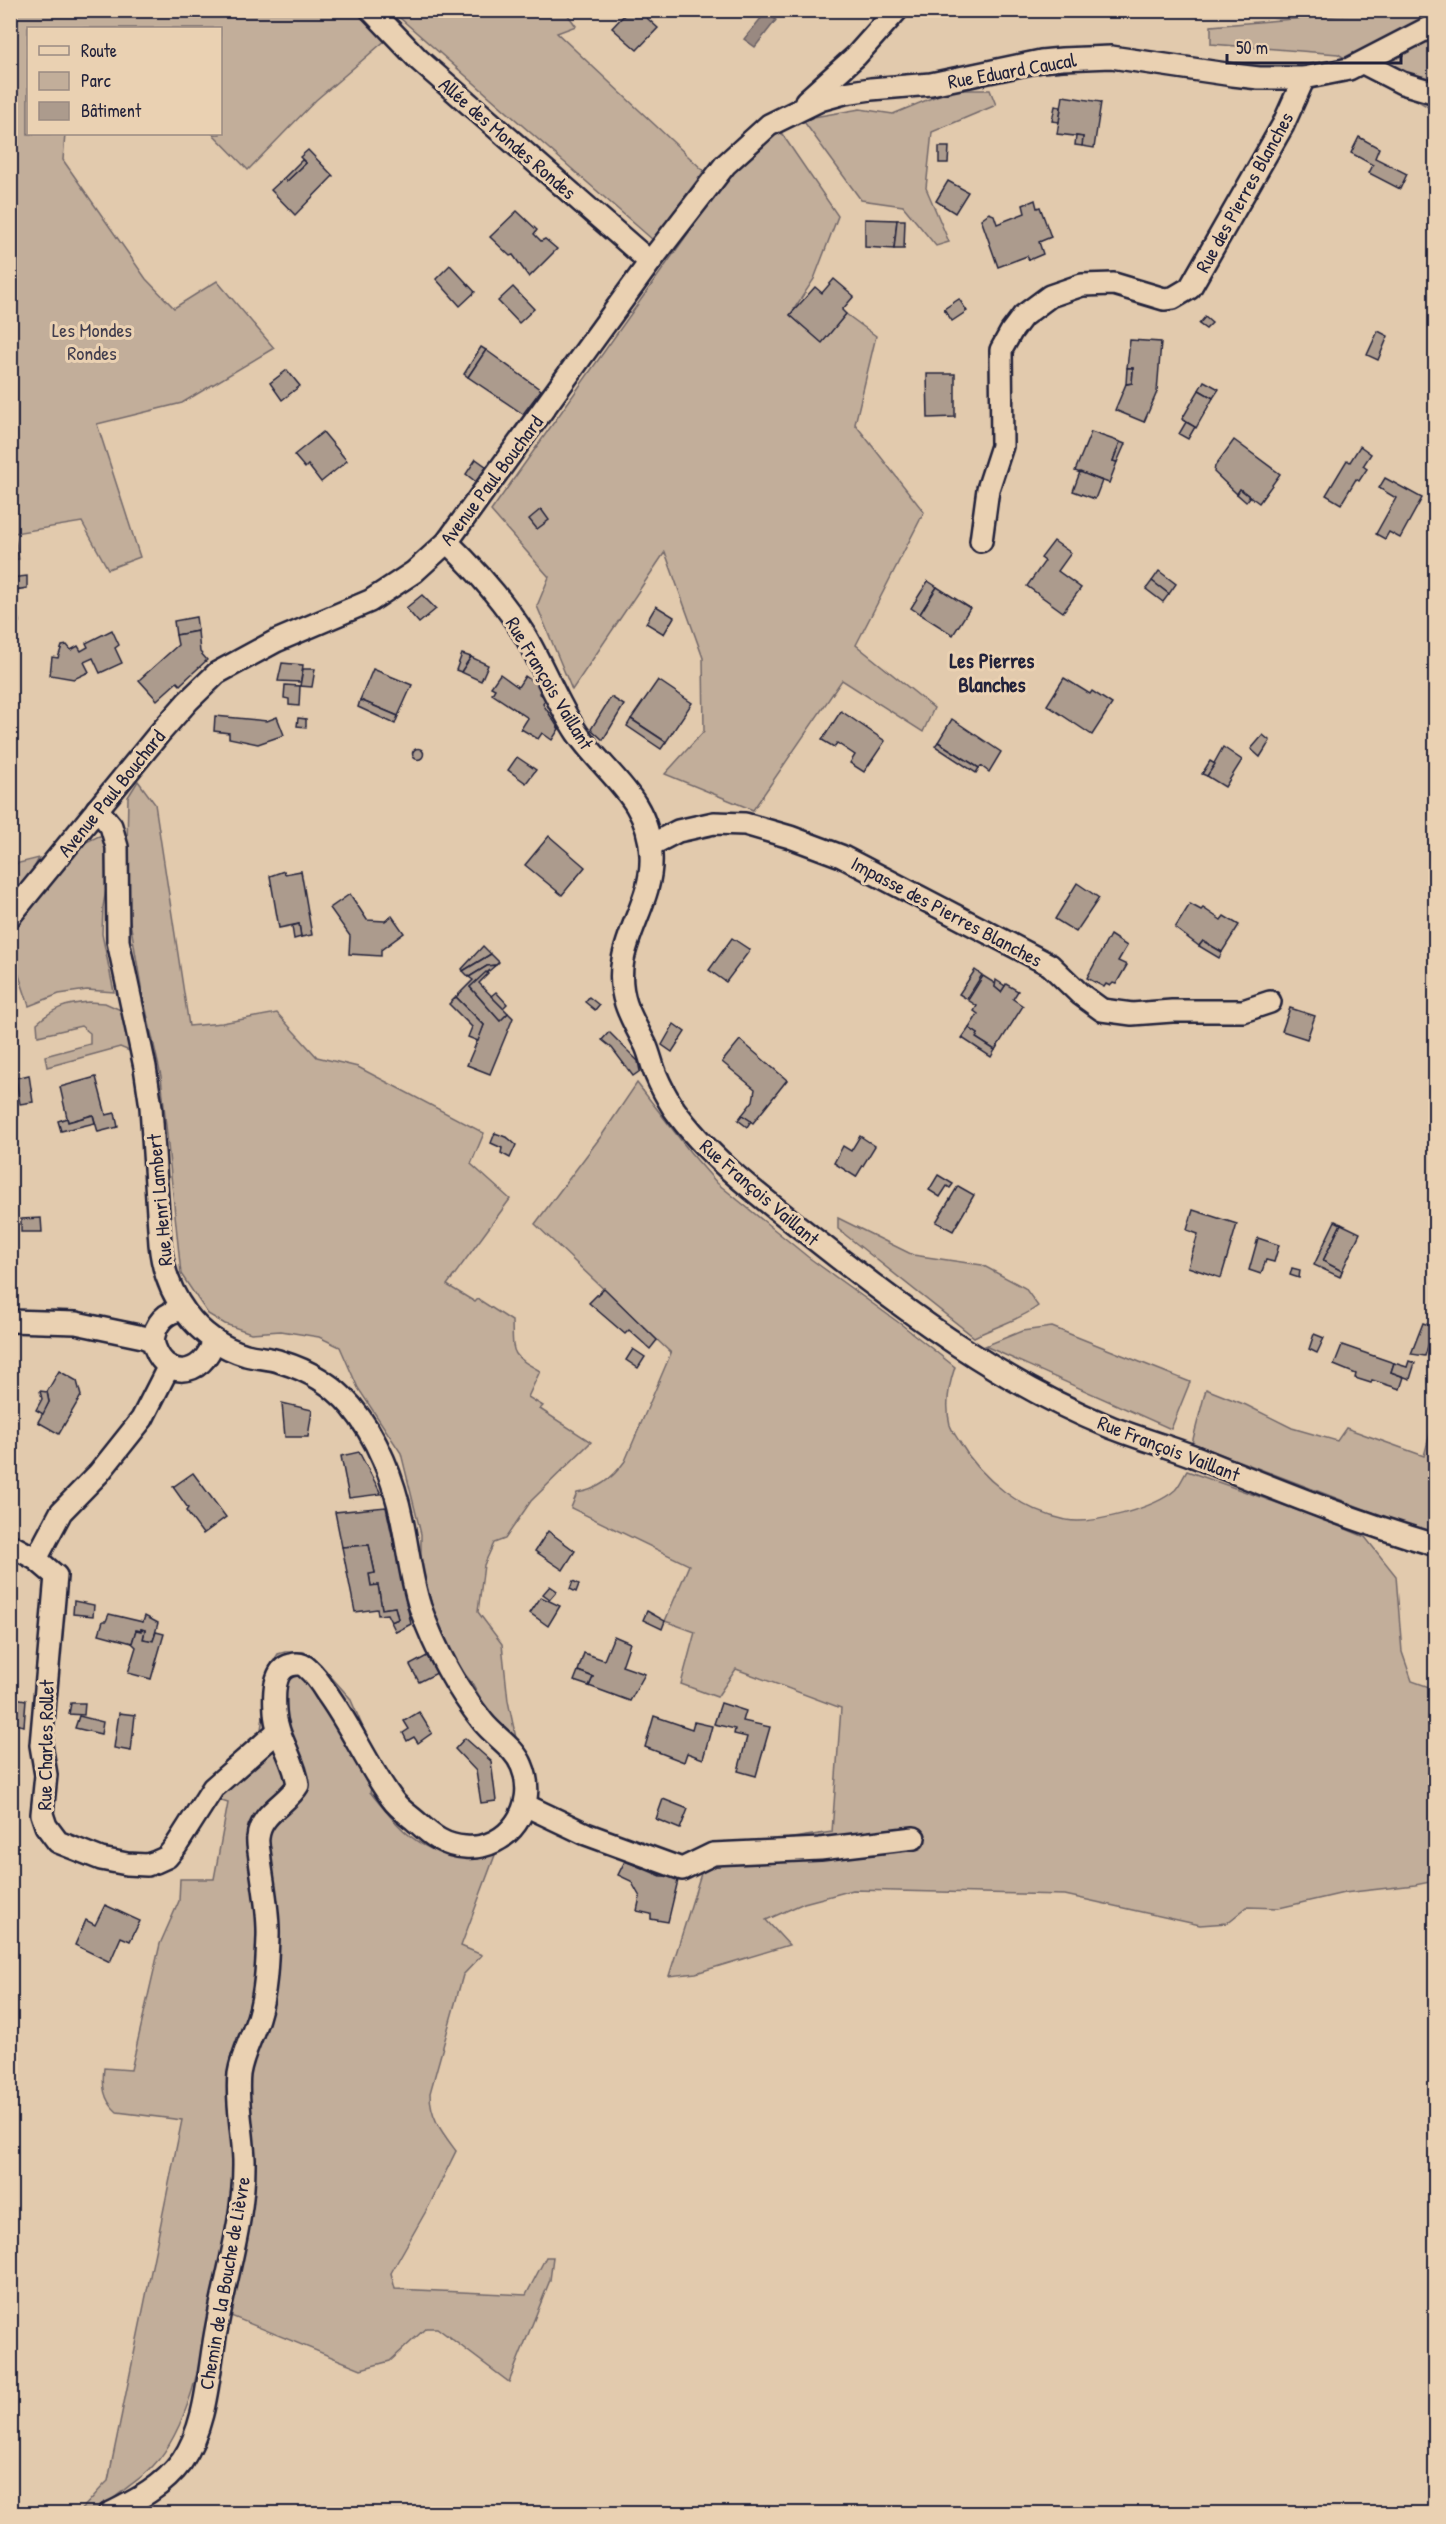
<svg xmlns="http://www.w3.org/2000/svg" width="1446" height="2524" font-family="'Patrick Hand',sans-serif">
  <rect width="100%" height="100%" fill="#e2caad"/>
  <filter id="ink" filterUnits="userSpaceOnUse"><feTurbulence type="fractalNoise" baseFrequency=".0167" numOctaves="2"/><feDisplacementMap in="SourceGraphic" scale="12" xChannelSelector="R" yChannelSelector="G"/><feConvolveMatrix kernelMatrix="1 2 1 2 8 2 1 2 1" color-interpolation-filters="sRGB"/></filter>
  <g filter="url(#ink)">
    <g fill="#c2ae9a" stroke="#72686a" stroke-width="1.5">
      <polygon points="11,11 357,11 387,39 316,100 248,170 213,134 220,134 220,28 28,28 28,134 65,134 63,160 146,279 174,308 217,281 274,348 182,403 97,424 140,557 108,569 82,522 14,533 19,559 11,560"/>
      <polygon points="392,11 565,11 576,26 557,33 704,171 653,240"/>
      <polygon points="1388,11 1435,11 1435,111 1338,54 1211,44 1211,26"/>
      <polygon points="951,90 990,90 996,105 932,132 926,188 949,242 936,246 903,206 861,200 802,119 860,109 893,114"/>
      <polygon points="780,131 838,216 814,279 790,315 822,342 846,314 876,336 855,424 924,512 856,645 934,708 923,732 842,680 753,810 665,774 704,731 703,658 665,552 572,690 537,606 549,577 491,511 733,170"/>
      <path d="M 138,781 L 155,804 L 189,1026 L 222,1023 L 277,1013 L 317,1057 L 358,1067 L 484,1133 L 471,1164 L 510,1199 L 447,1285 L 475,1302 L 478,1299 L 512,1321 C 513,1355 510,1354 540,1371 L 528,1397 L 543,1406 L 540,1409 L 591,1442 L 531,1501 L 505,1539 L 494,1543 L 484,1565 L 478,1612 L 502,1644 L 508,1701 L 516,1738 L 489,1713 L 472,1683 L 451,1657 L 433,1609 L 421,1567 L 421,1534 L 401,1453 L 358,1388 L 340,1347 L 319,1337 L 281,1331 L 251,1333 L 225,1324 L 208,1314 L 181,1274 L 161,1076 L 142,992 L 126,898 L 128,797 Z"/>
      <polygon points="99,836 107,840 109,872 103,907 102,934 114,992 87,990 59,994 29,1006 11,951 10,936 57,875 84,843"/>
      <polygon points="39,858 29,878 11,897 11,865"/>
      <path d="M 88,1002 L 105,1003 L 123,1011 L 132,1052 L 120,1047 L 47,1067 L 45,1056 L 90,1044 L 90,1033 L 81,1026 L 38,1036 L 37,1023 C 54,1008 65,1004 88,1002 Z"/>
      <path d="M 637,1083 L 690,1152 L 717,1183 L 808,1257 L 902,1325 L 955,1367 C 948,1387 945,1405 950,1425 C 952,1431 956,1436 959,1441 C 982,1480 1022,1511 1066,1520 C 1092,1525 1155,1508 1175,1490 C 1180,1485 1183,1477 1187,1471 L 1322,1519 L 1365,1537 L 1396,1576 L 1402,1652 L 1412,1681 L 1435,1689 L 1435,1714 L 1431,1742 L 1436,1743 L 1435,1881 L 1415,1885 L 1344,1893 L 1279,1908 L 1247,1907 L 1227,1923 L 1200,1925 L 1065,1895 L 853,1890 L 804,1903 L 766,1920 L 789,1945 L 696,1973 L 669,1976 L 708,1851 L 832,1832 L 841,1708 L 736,1669 L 717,1697 L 681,1684 L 695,1632 L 665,1621 L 689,1565 L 571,1508 L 577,1493 C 598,1490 613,1478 625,1461 L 671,1353 L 535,1224 L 602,1135 Z"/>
      <path d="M 838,1218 L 913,1255 L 982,1265 L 1025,1288 L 1038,1306 C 1020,1320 994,1327 974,1337 L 838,1229 Z"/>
      <polygon points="1052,1327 1190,1382 1171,1429 985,1346 1022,1331"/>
      <polygon points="1206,1389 1246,1405 1292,1428 1337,1441 1346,1428 1424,1456 1433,1423 1435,1423 1435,1536 1192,1443"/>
      <path d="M 285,1652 L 304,1652 L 316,1660 L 350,1698 L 379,1764 L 370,1792 C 411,1843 427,1860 495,1855 L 461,1946 L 482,1955 L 463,1975 L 430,2093 C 430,2118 442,2132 456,2151 L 430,2204 L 391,2273 L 395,2289 L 526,2295 L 546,2257 L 553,2257 L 550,2280 L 509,2382 L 437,2328 L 426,2328 L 390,2361 L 361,2369 L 209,2307 C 204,2355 187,2431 153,2466 C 145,2475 134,2482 124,2490 C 109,2502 97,2513 76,2514 C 89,2504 96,2492 108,2481 L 182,2120 L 117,2112 C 103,2100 102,2085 104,2068 L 131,2070 L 160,1944 L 179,1901 L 180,1879 L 214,1879 L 228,1803 L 200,1794 L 226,1760 L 260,1735 L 272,1663 L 278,1654 Z"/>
    </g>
    <polygon fill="#998981" stroke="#696065" stroke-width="1.5" points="766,12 776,20 755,47 744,39"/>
    <g fill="#ac9b8d" stroke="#22223b" stroke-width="1.5">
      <polygon points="629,10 638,10 658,28 637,50 612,28"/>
      <polygon points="1063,96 1101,102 1094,148 1082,146 1083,137 1057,134"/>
      <polygon points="1055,106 1061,107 1059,122 1052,121"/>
      <polygon points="1076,136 1083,137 1082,146 1075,145"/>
      <polygon points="1359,137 1379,148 1375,158 1407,174 1400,189 1369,173 1373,165 1351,153"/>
      <polygon points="939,147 949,147 948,163 939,163"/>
      <polygon points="308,150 333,176 295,215 271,190 284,178 287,181 306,163 300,157"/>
      <polygon points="302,160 306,163 287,181 284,178"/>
      <polygon points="948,181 968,192 955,213 936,201"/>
      <polygon points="1035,200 1037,208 1040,207 1051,237 1039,242 1043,254 1029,260 1027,256 998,267 981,219 989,213 994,215 997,224 1025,213 1023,205"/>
      <polygon points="517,211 537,230 534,234 541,241 545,239 557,249 529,277 513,255 510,256 490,237"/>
      <polygon points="865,219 897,220 894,249 865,247"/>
      <polygon points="897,220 905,220 904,249 894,249"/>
      <polygon points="450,265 475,292 460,306 436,279"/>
      <polygon points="834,279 854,296 842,310 846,314 822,343 790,315 815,287 822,293"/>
      <polygon points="513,287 534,309 519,323 498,301"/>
      <polygon points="959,299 967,311 952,321 944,309"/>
      <polygon points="1205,317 1212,323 1206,329 1199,324"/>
      <polygon points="1378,331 1388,336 1378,360 1367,355"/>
      <polygon points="1130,340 1161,342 1157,392 1144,422 1115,410 1126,384 1132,383 1133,368 1127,368"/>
      <polygon points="481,347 486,350 468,377 464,374"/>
      <polygon points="486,350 541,390 523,414 468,377"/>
      <polygon points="1127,368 1133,368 1132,383 1126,384"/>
      <polygon points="287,370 300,386 282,400 270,383"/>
      <polygon points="927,374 955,374 955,417 928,418"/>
      <polygon points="1204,381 1219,389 1213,398 1199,390"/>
      <polygon points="1199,390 1213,398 1196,428 1182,419"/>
      <polygon points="1186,422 1195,427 1188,439 1179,434"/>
      <polygon points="323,432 347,461 321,482 308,465 305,468 294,455"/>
      <polygon points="1091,432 1120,442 1113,461 1117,462 1109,483 1075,471"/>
      <polygon points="1234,440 1280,474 1259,503 1240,489 1237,494 1214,472 1215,466"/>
      <polygon points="1120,442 1125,444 1117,462 1113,461"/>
      <polygon points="1360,446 1371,454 1363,466 1367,469 1359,481 1356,479 1341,504 1326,495 1347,460 1350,462"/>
      <polygon points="476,459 487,467 476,482 466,474"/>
      <polygon points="1080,472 1102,481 1095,499 1073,491"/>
      <polygon points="1385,478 1422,498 1400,538 1389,532 1385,539 1376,534 1396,498 1379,488"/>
      <polygon points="1240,489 1250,497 1246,502 1237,494"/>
      <polygon points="541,509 549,520 537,529 529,519"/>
      <polygon points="1054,541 1071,553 1058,571 1081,588 1063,612 1027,586 1045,561 1041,558"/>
      <polygon points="1159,571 1176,584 1169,594 1152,581"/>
      <polygon points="27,576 27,588 15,590 15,586 10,587 10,578"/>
      <polygon points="928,581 937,587 920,614 911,608"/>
      <polygon points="1152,581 1169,594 1163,602 1146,589"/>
      <polygon points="937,587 970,608 953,635 920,614"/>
      <polygon points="422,595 436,609 419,623 406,608"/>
      <polygon points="10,596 14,596 19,622 10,624"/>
      <polygon points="656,606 674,617 664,634 646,623"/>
      <polygon points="196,617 198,631 176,635 174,621"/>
      <polygon points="112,630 119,645 115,648 122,663 100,673 93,658 84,662 89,672 74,679 50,675 52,657 58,658 62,646 67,645 71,650 78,646 81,651 88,647 86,643"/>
      <polygon points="198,631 200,652 207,660 182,683 180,685 177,682 157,700 139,680 178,645 176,635"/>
      <polygon points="462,654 471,657 461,672 456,670"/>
      <polygon points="471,657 488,665 481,681 461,672"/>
      <polygon points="282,663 303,665 301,682 278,681"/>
      <polygon points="303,669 315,669 312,687 300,686"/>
      <polygon points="373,669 412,685 398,716 360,700"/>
      <polygon points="500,674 518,687 525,676 542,688 539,693 546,698 543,704 559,729 552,740 542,733 538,739 521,729 528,718 492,694 495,689 491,687"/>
      <polygon points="1064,678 1090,694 1092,691 1112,704 1092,735 1047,705"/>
      <polygon points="658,680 692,703 666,742 631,719"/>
      <polygon points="285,685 300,686 299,706 289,705 289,699 284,698"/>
      <polygon points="611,697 624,705 603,740 591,729"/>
      <polygon points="360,700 398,716 395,724 358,707"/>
      <polygon points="841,711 885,741 864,772 850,763 855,755 837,743 834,747 822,740"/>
      <polygon points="215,716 267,721 277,717 284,735 258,744 229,738 229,733 214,731"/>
      <polygon points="298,718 306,719 306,727 297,726"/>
      <polygon points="631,719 666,742 661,749 627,726"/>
      <polygon points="952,719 1001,752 989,772 981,766 979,768 938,742"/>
      <polygon points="1263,735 1270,741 1260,757 1251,749"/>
      <polygon points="938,742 979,768 976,773 935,746"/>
      <polygon points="1223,747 1242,760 1225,787 1207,776"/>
      <circle cx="418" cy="754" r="5.5"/>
      <polygon points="517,757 536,770 526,783 508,770"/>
      <polygon points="1210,761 1215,764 1207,776 1202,774"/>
      <polygon points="549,836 585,867 562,895 525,865"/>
      <polygon points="284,871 285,874 301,871 312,935 301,937 299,924 279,928 270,876"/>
      <polygon points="1077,883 1099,898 1076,932 1055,919"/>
      <polygon points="350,894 367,920 385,921 392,916 404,933 381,950 381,956 349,954 350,936 330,908"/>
      <polygon points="1190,904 1201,910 1203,908 1221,920 1224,916 1239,925 1222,952 1203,941 1199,946 1175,928"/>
      <polygon points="299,924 301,937 294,939 292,926"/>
      <polygon points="1110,935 1127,946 1118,961 1127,965 1116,984 1113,983 1110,986 1106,984 1104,987 1087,978"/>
      <polygon points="732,938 750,950 726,982 709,970"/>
      <polygon points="1203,941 1222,952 1219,958 1199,946"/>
      <polygon points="483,946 491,954 463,971 462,969"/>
      <polygon points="491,954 499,962 496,965 487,966 469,977 463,971"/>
      <polygon points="496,965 470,987 500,1021 508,1013 513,1018 490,1074 467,1065 484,1025 456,997 473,980 469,977 487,966"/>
      <polygon points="975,970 982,975 967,999 959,994"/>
      <polygon points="486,972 488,974 479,983 508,1013 500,1021 470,987"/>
      <polygon points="983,976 996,984 995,987 1001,992 1006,984 1018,991 1013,999 1023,1006 995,1050 976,1038 978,1034 969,1028 978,1014 974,1011 977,1006 968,1000"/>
      <polygon points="996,980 1005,986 1001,992 995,987"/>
      <polygon points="496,992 507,1004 503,1008 491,996"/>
      <polygon points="456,997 484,1025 478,1041 468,1037 472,1027 449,1004"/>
      <polygon points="589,997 599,1005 595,1010 585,1002"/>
      <polygon points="1290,1008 1315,1016 1307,1039 1282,1031"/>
      <polygon points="674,1024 685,1032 672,1052 662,1045"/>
      <polygon points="969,1028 978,1034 976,1038 995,1050 991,1057 962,1038"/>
      <polygon points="609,1032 638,1061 640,1071 633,1076 612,1048 602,1040"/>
      <polygon points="740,1040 787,1080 753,1123 742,1115 753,1101 755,1089 722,1062"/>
      <polygon points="29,1075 33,1102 20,1104 16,1078"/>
      <polygon points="96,1077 106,1115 115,1113 118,1127 98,1132 93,1115 68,1122 60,1087"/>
      <polygon points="93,1115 95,1123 61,1131 58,1121 67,1118 68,1122"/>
      <polygon points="742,1115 751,1121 747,1127 738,1120"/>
      <polygon points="495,1133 508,1138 516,1145 510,1158 501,1153 502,1148 491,1143"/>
      <polygon points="860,1136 875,1146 856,1177 834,1163 843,1146 851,1151"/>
      <polygon points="938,1175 953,1184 950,1188 947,1186 940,1197 929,1190"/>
      <polygon points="958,1186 974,1195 953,1231 936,1222"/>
      <polygon points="1193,1210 1237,1224 1221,1278 1188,1267 1198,1234 1187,1230"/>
      <polygon points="41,1218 42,1232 21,1232 21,1219"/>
      <polygon points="1335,1221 1341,1224 1323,1261 1342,1271 1340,1277 1314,1265"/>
      <polygon points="1341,1224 1360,1233 1342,1271 1323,1261"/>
      <polygon points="1258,1238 1279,1245 1274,1262 1266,1260 1261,1274 1249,1270"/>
      <polygon points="1292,1268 1300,1270 1299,1278 1290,1275"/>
      <polygon points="604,1288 657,1340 650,1349 629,1330 625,1334 589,1303"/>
      <polygon points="1423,1323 1434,1327 1425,1356 1411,1354"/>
      <polygon points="1314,1334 1324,1338 1317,1353 1309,1349"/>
      <polygon points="1342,1345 1394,1363 1391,1372 1404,1377 1400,1389 1372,1380 1371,1383 1355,1378 1356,1374 1334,1365"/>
      <polygon points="633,1349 645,1357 638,1368 626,1360"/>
      <polygon points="1409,1361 1415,1363 1410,1379 1391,1372 1394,1363 1407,1367"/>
      <polygon points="59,1371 77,1381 81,1396 59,1434 38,1422 49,1402 47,1392"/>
      <polygon points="40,1391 47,1392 49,1402 43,1414 36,1410 42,1399"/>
      <polygon points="282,1403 312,1410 308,1437 285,1437"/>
      <polygon points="359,1452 377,1486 381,1494 349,1498 341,1456"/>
      <polygon points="193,1473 226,1517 203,1534 186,1511 188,1508 173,1487"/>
      <polygon points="386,1507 411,1624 396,1632 391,1622 398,1619 395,1607 382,1609 378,1585 371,1586 369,1574 375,1573 369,1545 342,1547 335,1512"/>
      <polygon points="548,1531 575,1551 563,1570 535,1551"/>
      <polygon points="369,1545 375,1573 369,1574 371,1586 378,1585 382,1609 395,1607 398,1619 391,1622 387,1614 378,1615 377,1609 355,1612 342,1547"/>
      <polygon points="573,1581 579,1584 576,1592 570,1589"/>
      <polygon points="550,1586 557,1591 550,1599 543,1594"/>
      <polygon points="541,1597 560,1606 548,1626 530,1613"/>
      <polygon points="74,1601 94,1605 93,1616 73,1614"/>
      <polygon points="647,1611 665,1621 662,1629 643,1620"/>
      <polygon points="109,1614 143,1622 145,1616 158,1623 153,1641 143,1639 145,1630 141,1629 141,1631 136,1630 132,1643 99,1634 103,1621 106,1621"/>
      <polygon points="141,1629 145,1630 143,1639 153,1641 156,1632 164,1634 151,1679 128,1673 136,1647 132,1643 136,1630 141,1631"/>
      <polygon points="614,1636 630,1643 622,1666 645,1674 630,1701 589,1686 593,1677 578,1671 584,1653 604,1660"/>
      <polygon points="427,1656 437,1673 419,1682 410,1665"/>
      <polygon points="578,1671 593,1677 589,1686 574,1681"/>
      <polygon points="10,1697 26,1700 24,1726 10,1723"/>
      <polygon points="71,1703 85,1703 84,1715 69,1714"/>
      <polygon points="721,1703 746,1711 743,1721 770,1727 756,1776 738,1771 747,1737 734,1734 735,1729 714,1724"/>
      <polygon points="419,1712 432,1733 418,1743 414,1737 407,1741 403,1733 409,1729 404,1721"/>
      <polygon points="119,1713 135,1715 131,1751 114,1748"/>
      <polygon points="79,1716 103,1722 101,1734 75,1728"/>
      <polygon points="654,1716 692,1729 694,1722 712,1726 703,1759 687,1753 684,1762 645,1747"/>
      <polygon points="465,1738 491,1761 496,1801 481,1803 476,1771 455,1749"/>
      <polygon points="663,1799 688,1809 680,1829 656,1819"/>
      <polygon points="625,1861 661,1876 679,1876 668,1922 651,1919 651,1914 637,1911 640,1897 631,1881 618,1875"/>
      <polygon points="105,1905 140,1921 130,1941 121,1937 110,1962 75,1945 86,1920 95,1925"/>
    </g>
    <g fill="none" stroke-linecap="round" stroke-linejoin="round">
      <g stroke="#22223b" stroke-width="26">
        <g id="minor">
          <polyline points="371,10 419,60 650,262"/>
          <polyline points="1363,63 1402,83 1436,93"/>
          <polyline points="806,101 856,56 897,10"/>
          <polyline points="981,541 988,489 1002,446 1001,350 1011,332 1023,316 1050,296 1082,285 1114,284 1164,299 1173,298 1190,288 1283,125 1304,78"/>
          <path d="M 447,542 C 476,570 505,603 526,637 C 544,668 557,703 577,733 C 606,775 649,798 651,855 C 654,910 607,946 626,1004 C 631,1019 639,1032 646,1046 C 650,1055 652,1066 656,1075 C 661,1087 667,1098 674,1109 C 711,1162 772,1205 822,1245 C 912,1316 1001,1382 1108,1426 C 1139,1439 1172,1447 1203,1460 C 1280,1491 1356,1522 1436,1545"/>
          <path d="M 97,809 L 111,826 L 117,847 L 118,941 L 145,1067 L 151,1107 L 160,1244 C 165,1295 196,1340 246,1355 C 258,1358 270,1358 281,1362 C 308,1370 333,1385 351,1406 C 377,1437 394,1480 402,1520 C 408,1549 411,1579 420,1607 C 435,1649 455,1687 483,1722 C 495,1737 515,1748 522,1766 C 539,1806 508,1851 465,1847 C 445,1846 432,1836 418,1823 C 410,1816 398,1808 392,1799 C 367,1765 351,1726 326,1692 C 321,1684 315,1675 308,1669 C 303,1664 298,1663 291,1665 C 273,1669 274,1696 275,1711 C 276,1737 295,1759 298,1785 C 287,1804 260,1813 258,1838 C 257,1845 260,1853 260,1860 C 263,1885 269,1912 268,1937 C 267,1964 266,1992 258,2018 C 252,2037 242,2054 239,2074 C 236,2102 243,2131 244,2160 C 245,2216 227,2271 217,2326 C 208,2370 208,2423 182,2461 C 163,2487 137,2500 109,2514"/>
          <polyline points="651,845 678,831 714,823 745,824 790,837 841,856 1050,965 1080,994 1102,1010 1132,1014 1172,1011 1243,1011 1270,1002"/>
          <polyline points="10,916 158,735 188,701 217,673 276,641 370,601 414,572 447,542 650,262 725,165 769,125 820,100 845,93 871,89 931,84 1041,61 1062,59 1111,57 1233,75 1259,78 1304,78 1349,69 1436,24"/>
          <path d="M 10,1321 L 76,1323 L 143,1337 L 153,1341 C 162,1381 203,1379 214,1340"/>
          <path d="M 153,1341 C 155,1324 165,1311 183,1310"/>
          <polyline points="10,1545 36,1559 56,1576 41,1745 46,1775 42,1814 46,1826 58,1842 101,1859 127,1864 147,1865 156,1862 167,1857 176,1846 213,1788 278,1731"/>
          <polyline points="36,1559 61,1512 99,1473 142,1419 169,1366"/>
          <polyline points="525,1805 586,1834 682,1869 713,1854 820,1849 914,1838"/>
        </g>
      </g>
      <use href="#minor" stroke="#ead1b2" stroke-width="21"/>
    </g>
  </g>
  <g text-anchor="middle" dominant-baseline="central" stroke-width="6" stroke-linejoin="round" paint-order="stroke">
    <g font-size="20" fill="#22223b" stroke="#ead1b2">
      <text transform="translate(1012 70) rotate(-10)">Rue Eduard Caucal</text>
      <text transform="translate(508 138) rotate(41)">Allée des Mondes Rondes</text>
      <text transform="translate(1244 192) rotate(-61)">Rue des Pierres Blanches</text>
      <text transform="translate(491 480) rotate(-53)">Avenue Paul Bouchard</text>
      <text transform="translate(550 683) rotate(59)">Rue François Vaillant</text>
      <text transform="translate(111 793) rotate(-51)">Avenue Paul Bouchard</text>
      <text transform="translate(947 911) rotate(28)">Impasse des Pierres Blanches</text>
      <text transform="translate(760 1192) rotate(41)">Rue François Vaillant</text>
      <text transform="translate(159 1200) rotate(-95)">Rue Henri Lambert</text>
      <text transform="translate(1169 1448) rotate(21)">Rue François Vaillant</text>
      <text transform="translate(45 1745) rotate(-89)">Rue Charles Rollet</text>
      <text transform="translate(224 2283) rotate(-80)">Chemin de la Bouche de Lièvre</text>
    </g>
    <g font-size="20" fill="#423e4e" stroke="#ead1b2">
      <text x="92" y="329">Les Mondes<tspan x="92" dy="23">Rondes</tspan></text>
    </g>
    <g font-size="21" font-weight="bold" fill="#22223b" stroke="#ead1b2">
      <text x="992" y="660">Les Pierres<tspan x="992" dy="24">Blanches</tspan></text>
    </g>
  </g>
  <rect width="1446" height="2524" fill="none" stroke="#ead1b2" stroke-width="36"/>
  <rect x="18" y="18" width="1410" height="2488" fill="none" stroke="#22223b" stroke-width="2" filter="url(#ink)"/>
  <rect x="27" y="27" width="195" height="108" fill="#ead1b2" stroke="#9a8b82" stroke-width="1.5"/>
  <rect x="39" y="46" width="30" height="9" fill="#ead1b2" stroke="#9a8b82" stroke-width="1.5"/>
  <text x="81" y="57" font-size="18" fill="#22223b">Route</text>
  <rect x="39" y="72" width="30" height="18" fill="#c2ae9a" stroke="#9a8b82" stroke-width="1.5"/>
  <text x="81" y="87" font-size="18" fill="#22223b">Parc</text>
  <rect x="39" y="102" width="30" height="18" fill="#ac9b8d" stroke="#9a8b82" stroke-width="1.5"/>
  <text x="81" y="117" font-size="18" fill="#22223b">Bâtiment</text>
  <path d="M1227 54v9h174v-9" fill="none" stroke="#22223b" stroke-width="3"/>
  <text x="1236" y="54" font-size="18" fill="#22223b" stroke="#ead1b2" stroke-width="4.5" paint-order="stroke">50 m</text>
</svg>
